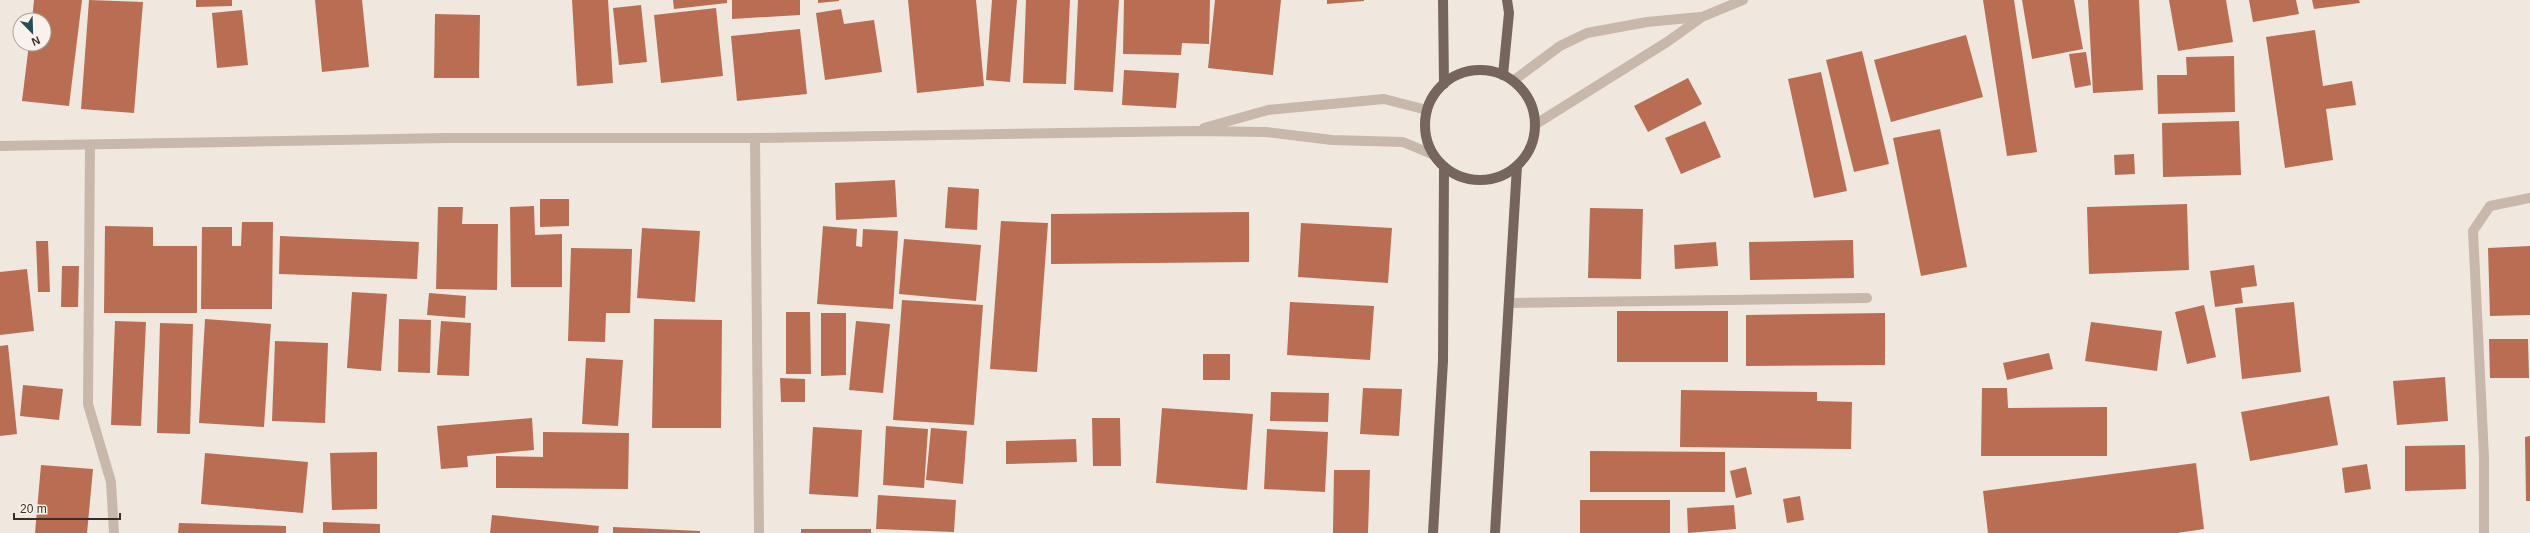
<svg xmlns="http://www.w3.org/2000/svg" width="2530" height="533" font-family="Helvetica,sans-serif">
  <rect width="100%" height="100%" fill="#f0e8de"/>
  <g fill="#b96d53">
    <polygon points="34,0 82,0 69,106 22,101 29,44 44,44 44,20 32,20"/>
    <polygon points="89,0 143,2 134,113 81,109"/>
    <polygon points="196,0 232,0 232,6 196,7"/>
    <polygon points="315,0 362,0 369,67 322,72"/>
    <polygon points="572,0 608,0 613,83 577,86"/>
    <polygon points="673,0 727,0 727,3 674,9"/>
    <polygon points="732,0 800,0 800,15 732,19"/>
    <polygon points="818,0 839,0 839,1 818,3"/>
    <polygon points="908,0 976,0 984,86 917,93"/>
    <polygon points="992,0 1017,0 1010,82 986,80"/>
    <polygon points="1026,0 1070,0 1066,84 1023,83"/>
    <polygon points="1078,0 1119,0 1113,92 1074,90"/>
    <polygon points="1124,0 1210,0 1209,44 1182,43 1181,55 1123,54"/>
    <polygon points="1215,0 1281,0 1273,75 1208,68"/>
    <polygon points="1327,0 1364,0 1364,1 1327,4"/>
    <polygon points="1983,0 2014,0 2037,152 2007,156"/>
    <polygon points="2022,0 2074,0 2083,49 2032,59"/>
    <polygon points="2088,0 2139,0 2143,90 2093,93"/>
    <polygon points="2169,0 2226,0 2233,42 2178,51"/>
    <polygon points="2249,0 2296,0 2299,14 2253,22"/>
    <polygon points="2312,0 2359,0 2360,3 2314,9"/>
    <polygon points="641,5 647,62 619,65 613,8"/>
    <polygon points="716,8 723,76 661,83 654,15"/>
    <polygon points="841,9 844,24 874,20 882,72 825,80 816,13"/>
    <polygon points="242,10 248,65 217,68 212,13"/>
    <polygon points="435,14 480,15 479,78 434,78"/>
    <polygon points="800,29 807,94 737,101 731,36"/>
    <polygon points="2315,30 2323,86 2352,81 2356,105 2326,109 2333,160 2285,168 2266,37"/>
    <polygon points="1966,35 1983,97 1891,122 1874,60"/>
    <polygon points="1862,51 1889,164 1854,172 1826,60"/>
    <polygon points="2086,52 2091,85 2075,88 2069,54"/>
    <polygon points="2234,56 2235,112 2158,114 2157,75 2187,75 2186,57"/>
    <polygon points="1124,70 1179,73 1176,108 1122,105"/>
    <polygon points="1821,72 1847,191 1814,198 1788,79"/>
    <polygon points="1688,78 1702,104 1648,132 1634,106"/>
    <polygon points="1705,121 1721,157 1681,174 1665,138"/>
    <polygon points="2239,121 2241,175 2163,177 2162,123"/>
    <polygon points="1940,129 1967,267 1921,276 1893,138"/>
    <polygon points="2134,154 2135,174 2115,175 2114,155"/>
    <polygon points="895,180 897,217 836,220 835,183"/>
    <polygon points="948,187 979,189 977,230 945,228"/>
    <polygon points="540,199 569,199 569,226 540,227"/>
    <polygon points="2187,204 2189,270 2089,274 2087,207"/>
    <polygon points="534,206 535,235 562,234 562,287 511,287 510,207"/>
    <polygon points="438,207 463,207 462,224 498,224 497,290 436,289"/>
    <polygon points="1590,208 1643,209 1641,279 1588,278"/>
    <polygon points="1249,212 1249,262 1051,264 1051,214"/>
    <polygon points="1001,221 1048,223 1037,372 990,369"/>
    <polygon points="242,222 273,222 272,309 201,309 202,227 232,227 232,246 241,246"/>
    <polygon points="1301,223 1392,228 1388,283 1298,277"/>
    <polygon points="105,226 153,227 153,246 197,246 197,313 104,313"/>
    <polygon points="823,226 857,229 856,246 862,247 863,229 898,231 893,309 817,304"/>
    <polygon points="642,228 700,231 695,302 637,298"/>
    <polygon points="280,236 419,242 417,279 279,274"/>
    <polygon points="904,239 981,245 976,301 899,294"/>
    <polygon points="1853,240 1854,278 1750,280 1749,242"/>
    <polygon points="36,241 48,241 50,292 38,292"/>
    <polygon points="1716,242 1718,266 1675,269 1674,245"/>
    <polygon points="2530,246 2530,315 2490,316 2488,248"/>
    <polygon points="571,248 632,249 630,313 606,313 605,342 568,341"/>
    <polygon points="2254,265 2257,286 2241,288 2243,303 2215,307 2210,271"/>
    <polygon points="62,266 79,266 78,307 61,307"/>
    <polygon points="27,269 34,331 0,335 0,272"/>
    <polygon points="352,292 387,294 381,371 347,368"/>
    <polygon points="429,293 466,296 465,318 427,315"/>
    <polygon points="902,300 983,305 974,425 893,420"/>
    <polygon points="1290,302 1374,306 1370,360 1287,355"/>
    <polygon points="2294,302 2301,372 2242,379 2235,308"/>
    <polygon points="2204,305 2216,357 2187,364 2175,312"/>
    <rect x="1617" y="311" width="111" height="51"/>
    <polygon points="786,312 810,312 811,374 786,374"/>
    <polygon points="821,313 846,313 846,375 821,376"/>
    <polygon points="1885,313 1885,365 1746,366 1746,315"/>
    <polygon points="205,319 271,324 264,427 199,423"/>
    <polygon points="399,319 431,320 430,373 398,372"/>
    <polygon points="654,319 722,320 721,428 652,428"/>
    <polygon points="115,321 146,322 141,426 111,425"/>
    <polygon points="441,321 471,323 469,376 437,375"/>
    <polygon points="856,321 890,324 883,393 849,390"/>
    <polygon points="2091,322 2162,331 2157,371 2085,361"/>
    <polygon points="160,323 193,324 190,434 157,433"/>
    <polygon points="2489,339 2528,339 2529,378 2490,378"/>
    <polygon points="275,341 328,343 325,423 272,421"/>
    <polygon points="8,345 17,434 0,436 0,346"/>
    <polygon points="2049,353 2053,369 2007,380 2003,363"/>
    <rect x="1203" y="354" width="27" height="26"/>
    <polygon points="586,358 623,360 618,426 582,424"/>
    <polygon points="2445,377 2448,421 2397,425 2393,381"/>
    <polygon points="780,378 805,379 805,402 781,402"/>
    <polygon points="23,385 63,389 59,420 20,416"/>
    <polygon points="1363,388 1402,389 1399,436 1360,434"/>
    <polygon points="1982,388 2007,388 2008,408 2107,407 2107,456 1981,456"/>
    <polygon points="1681,390 1817,392 1817,401 1852,402 1851,449 1680,447"/>
    <polygon points="1271,392 1329,393 1328,422 1270,421"/>
    <polygon points="2329,396 2338,445 2250,461 2241,412"/>
    <polygon points="1162,408 1253,414 1247,490 1156,483"/>
    <polygon points="532,418 534,450 467,456 468,467 441,469 437,426"/>
    <polygon points="1092,418 1120,418 1121,466 1093,466"/>
    <polygon points="886,426 928,429 924,488 883,485"/>
    <polygon points="813,427 862,430 858,497 809,494"/>
    <polygon points="931,428 967,431 963,484 926,480"/>
    <polygon points="1267,429 1328,432 1325,492 1264,489"/>
    <polygon points="543,432 629,433 628,489 496,488 496,456 543,457"/>
    <polygon points="2530,436 2530,501 2526,501 2525,437"/>
    <polygon points="1076,439 1077,462 1006,464 1006,441"/>
    <polygon points="2465,445 2466,489 2405,491 2405,446"/>
    <polygon points="1590,451 1725,452 1725,492 1590,492"/>
    <polygon points="377,452 377,509 332,510 330,453"/>
    <polygon points="205,453 308,462 303,513 201,504"/>
    <polygon points="2196,463 2204,529 2177,533 1988,533 1983,491"/>
    <polygon points="2367,464 2371,489 2345,493 2342,468"/>
    <polygon points="41,465 93,469 87,533 35,533"/>
    <polygon points="1746,467 1752,494 1736,498 1730,471"/>
    <polygon points="1334,470 1370,470 1368,533 1333,533"/>
    <polygon points="878,495 956,500 954,532 876,529"/>
    <polygon points="1800,496 1804,520 1787,523 1783,499"/>
    <rect x="1580" y="500" width="90" height="33"/>
    <polygon points="1734,505 1736,529 1688,533 1687,508"/>
    <polygon points="492,515 599,526 598,533 490,533"/>
    <polygon points="323,522 380,524 380,533 323,533"/>
    <polygon points="179,523 286,526 286,533 178,533"/>
    <polygon points="613,527 700,531 700,533 613,533"/>
    <rect x="801" y="529" width="70" height="4"/>
  </g>
  <g fill="none" stroke-linecap="round" stroke-linejoin="round">
    <g stroke="#c7b8ab" stroke-width="10">
      <polyline points="755,138 759,533"/>
      <polyline points="90,145 88,404 111,482 114,533"/>
      <polyline points="1509,303 1867,298"/>
      <polyline points="2484,533 2484,457 2473,231 2490,206 2530,198"/>
    </g>
    <g stroke="#c7b8ab" stroke-width="10">
      <polyline points="1513,81 1560,46 1587,33 1647,22 1700,17"/>
      <polyline points="1536,124 1667,42 1702,17 1743,0"/>
      <polyline points="1204,128 1268,110 1384,99 1427,110"/>
      <polyline points="0,146 447,138 755,138 1193,131 1266,132 1332,140 1403,142 1434,155"/>
    </g>
    <g stroke="#76655c" stroke-width="10">
      <polyline points="1443,0 1444,84"/>
      <circle cx="1480" cy="125" r="55"/>
      <polyline points="1503,75 1509,13 1507,0"/>
      <polyline points="1433,533 1443,361 1444,167"/>
      <polyline points="1495,533 1517,166"/>
    </g>
  </g>
  <g transform="translate(32 32) rotate(157)"><circle r="19" fill="#f8f2ea" stroke="#aaa49d"/>
  <path d="M0-3L7 15L0 10L-7 15Z" fill="#234f53"/>
  <text y="-6" font-size="11" font-weight="bold" text-anchor="middle" fill="#362e2a">N</text>
  </g>
  <path d="M14 513v6h106v-6" fill="none" stroke="#362e2a" stroke-width="2"/>
  <text x="20" y="513" font-size="12" fill="#362e2a" stroke="#f8f2ea" stroke-width="3" paint-order="stroke">20 m</text>
</svg>
